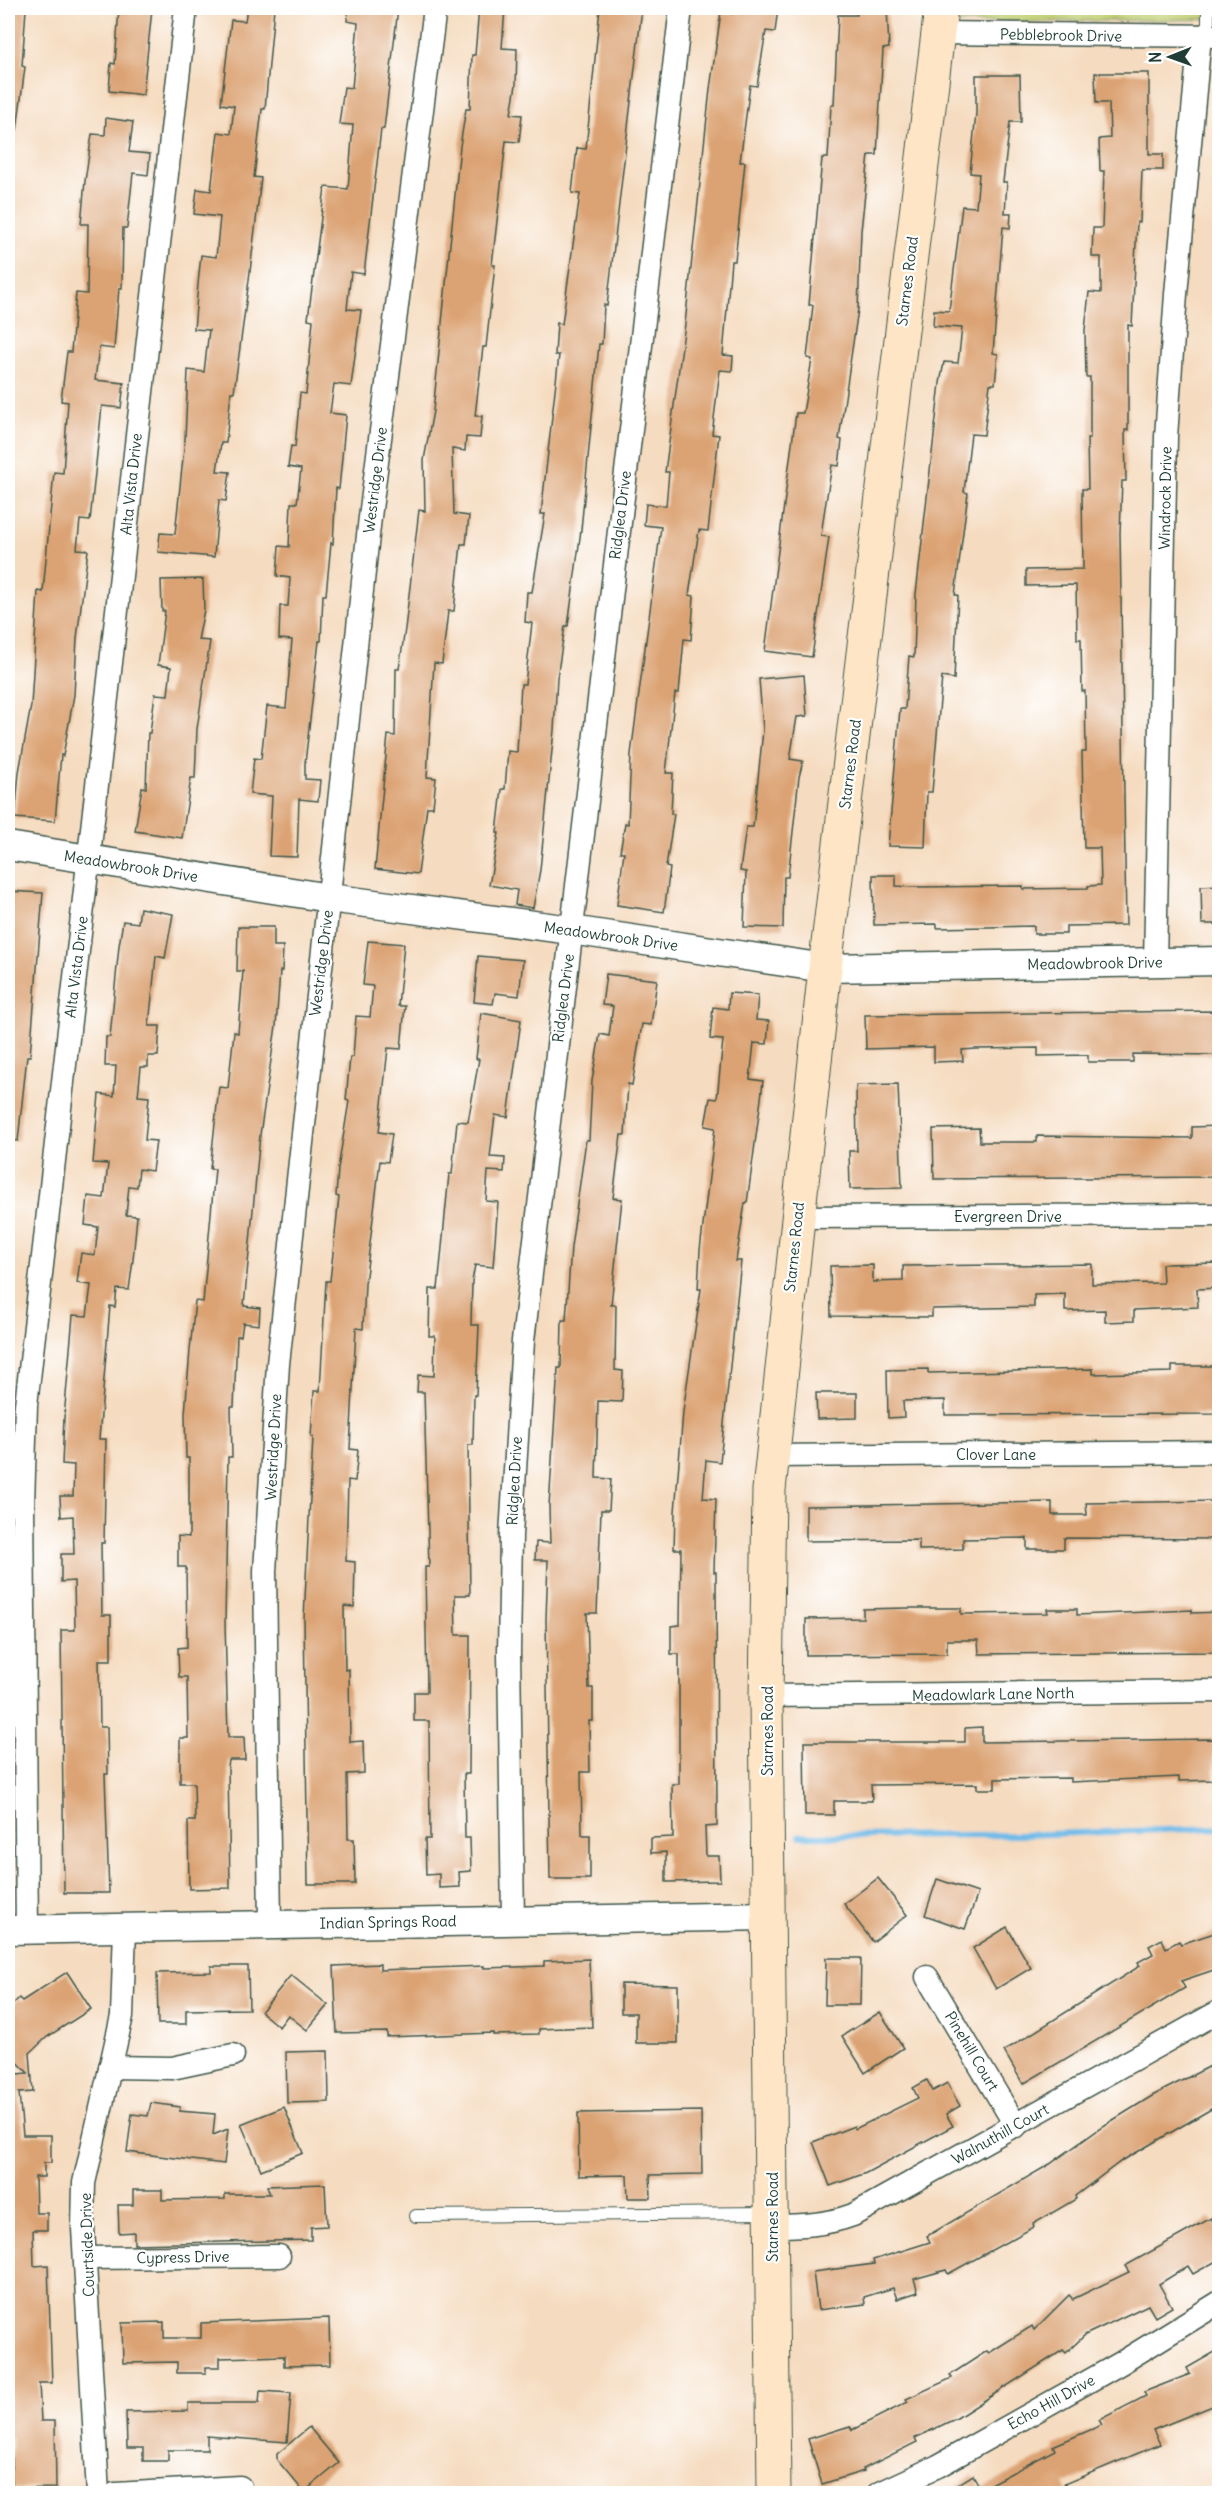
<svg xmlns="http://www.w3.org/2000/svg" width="1227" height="2501" font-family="Delius,sans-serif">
  <rect width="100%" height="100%" fill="#fff"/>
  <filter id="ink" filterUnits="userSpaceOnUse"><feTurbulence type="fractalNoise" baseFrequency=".0167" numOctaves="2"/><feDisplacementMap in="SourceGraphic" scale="12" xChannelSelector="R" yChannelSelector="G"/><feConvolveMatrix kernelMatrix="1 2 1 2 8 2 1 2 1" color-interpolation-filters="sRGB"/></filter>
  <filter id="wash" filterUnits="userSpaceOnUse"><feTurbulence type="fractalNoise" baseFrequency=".008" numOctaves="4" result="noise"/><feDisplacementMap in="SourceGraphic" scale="24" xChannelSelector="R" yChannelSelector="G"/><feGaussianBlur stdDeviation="1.35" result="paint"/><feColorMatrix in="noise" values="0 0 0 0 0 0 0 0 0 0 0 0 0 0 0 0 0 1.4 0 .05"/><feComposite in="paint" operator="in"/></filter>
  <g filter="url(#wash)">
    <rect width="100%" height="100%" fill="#f5dbbf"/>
    <polygon fill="#c1d072" stroke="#708653" stroke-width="1.5" points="958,8 1219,8 1219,19 957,23"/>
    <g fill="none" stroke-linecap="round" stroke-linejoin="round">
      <polyline stroke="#70bbe9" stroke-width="6" points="800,1836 1020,1835 1220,1828"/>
    </g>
    <g id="blocks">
      <g fill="#dba373">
        <polygon points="8,8 26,9 22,66 25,67 17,130 8,129"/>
        <polygon points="119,8 152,9 143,95 109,91 111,63 115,64"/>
        <polygon points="247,8 274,8 265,109 262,109 254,177 261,178 249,280 234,392 231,392 226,443 221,443 217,471 230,472 226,501 219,500 214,557 158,552 160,533 175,534 185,439 188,370 204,372 209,330 194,329 199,274 201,255 216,257 220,217 194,214 197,189 211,191 218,132 231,134 234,106 221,104 231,20 245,21"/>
        <polygon points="349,8 398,8 384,129 381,129 364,274 351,272 347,309 361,310 351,386 334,384 330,413 346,415 339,489 336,488 333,544 331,543 326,595 323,595 321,641 319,641 305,763 305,779 320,780 318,801 299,799 297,857 269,856 272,796 250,794 254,758 261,759 267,706 286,708 292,640 279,639 280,606 288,606 290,578 277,576 279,546 289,547 291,503 297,503 301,469 288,467 291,446 295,447 300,393 306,394 313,320 308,319 325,187 348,189 353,125 339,124 344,87 352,88 358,23 347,21"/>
        <polygon points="479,8 505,8 502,48 517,49 516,85 511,114 522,115 519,142 506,141 492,265 495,265 486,347 483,347 475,416 482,416 480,438 466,437 465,451 452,449 454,514 469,516 466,544 461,544 454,611 448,611 442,664 434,663 427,777 436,778 433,807 427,807 418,874 375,869 388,735 395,736 396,669 399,669 405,629 419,510 425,511 424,460 433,411 460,146 466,109 470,109 472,55 475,55"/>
        <polygon points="600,8 642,8 607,306 604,305 602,344 599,344 581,530 568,626 565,626 557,678 554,730 540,870 533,908 515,905 517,890 489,885 499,833 497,833 502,789 505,789 508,751 517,752 521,684 525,684 532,623 525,622 527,592 532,592 545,514 541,514 559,355 555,355 557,323 562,324 580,194 572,193 577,148 586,149"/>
        <polygon points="733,8 778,8 775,32 766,31 757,86 750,85 740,162 745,162 735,261 731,261 723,355 733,356 732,371 720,370 712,434 719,435 708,531 699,530 689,595 694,596 691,640 684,639 679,693 675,693 666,773 673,773 671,814 674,814 666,867 670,868 664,912 617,905 624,852 620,852 625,823 628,824 631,754 661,527 644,525 646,504 666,506 669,472 665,472 685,324 710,89 721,12 732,14"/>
        <polygon points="856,8 887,8 889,48 883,49 877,155 869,155 861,231 858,309 839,439 842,440 839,466 832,465 824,514 821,536 829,537 812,657 765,651 796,413 803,413 812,359 807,358 813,305 809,305 822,158 828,158 831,105 834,105 838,15 857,15"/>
        <polygon points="1095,73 1149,73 1149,154 1163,154 1163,170 1142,170 1140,222 1137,222 1132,326 1128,325 1128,430 1125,430 1126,481 1122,481 1120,533 1126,925 1066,926 1066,934 1034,934 1034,926 937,928 937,924 874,925 873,875 896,875 896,886 911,887 1023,886 1023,889 1088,888 1088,886 1101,885 1100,848 1084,848 1082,752 1086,752 1085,691 1082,691 1081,639 1077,639 1076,585 1026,586 1026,570 1083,569 1082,489 1088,489 1087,438 1090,438 1090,377 1086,377 1085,330 1089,292 1101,293 1101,257 1092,257 1093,228 1102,228 1104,171 1100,171 1099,139 1110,138 1109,103 1096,103"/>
        <polygon points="976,75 1020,75 1021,122 1010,122 1003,182 1007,182 1005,213 1011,213 1010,228 1003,227 993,353 998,354 995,384 990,384 984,435 971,434 964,492 968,493 955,595 958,595 954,679 942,677 932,792 927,792 925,847 888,846 900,709 905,709 909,656 914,657 916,594 940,383 944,362 958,363 962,328 933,326 934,310 949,311 962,206 976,207 979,174 970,173 976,113"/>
        <polygon points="106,118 133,122 129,152 150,154 148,175 133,173 127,228 123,228 122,288 119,288 114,349 99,347 95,380 124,383 121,408 102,406 90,521 80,520 77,549 88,550 77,638 74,695 63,756 61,755 55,821 15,818 19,772 31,706 38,591 43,592 54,472 63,473 68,402 61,401 67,352 71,352 76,293 87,294 88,224 81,224 85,181 92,134 105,135"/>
        <polygon points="203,579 204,610 198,640 210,641 197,729 195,778 191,778 182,838 135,831 142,787 146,788 148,733 150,733 155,694 168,695 171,667 158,665 165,611 162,611 161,580"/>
        <polygon points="804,675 807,716 797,717 790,759 803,761 799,777 788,877 784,877 783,928 744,927 746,872 740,871 746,827 753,827 763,730 759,679"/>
        <polygon points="1220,885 1220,924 1202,924 1201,886"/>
        <polygon points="8,891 43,893 30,1056 27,1056 18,1141 8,1140"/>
        <polygon points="140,908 173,914 165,958 156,956 149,1026 160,1026 158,1056 148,1056 148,1067 141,1067 138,1096 149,1097 145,1140 156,1141 152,1171 139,1169 137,1187 129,1186 126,1215 137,1216 133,1260 129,1290 117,1289 115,1307 110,1306 99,1439 106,1439 104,1543 101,1543 102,1615 111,1615 111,1660 99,1660 100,1727 107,1727 108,1774 105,1774 109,1893 64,1893 61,1630 75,1630 74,1581 61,1582 61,1554 74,1554 73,1516 61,1517 60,1496 73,1496 74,1465 62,1464 64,1418 73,1315 87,1316 91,1285 77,1283 81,1253 95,1255 98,1227 85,1225 88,1196 104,1198 108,1164 93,1163 99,1094 114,1096 116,1066 105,1066 106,1037 110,1037 119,946 123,921 138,923"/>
        <polygon points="238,927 274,927 274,946 283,946 282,971 280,971 276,1026 260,1135 244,1306 260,1308 259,1325 243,1323 241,1336 237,1336 234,1407 231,1407 232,1457 228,1457 225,1623 228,1737 244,1737 245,1760 229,1760 228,1767 230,1888 189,1889 188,1821 195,1821 194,1783 180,1783 180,1738 188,1738 187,1677 179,1677 178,1648 187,1647 186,1567 178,1567 178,1536 189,1537 189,1458 186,1458 185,1414 190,1350 195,1301 203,1302 215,1169 210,1169 219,1087 228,1088 234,1032 238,1033 243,971 237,971"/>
        <polygon points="368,941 404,944 398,1006 405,1006 401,1049 388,1048 379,1132 392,1134 388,1162 380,1161 365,1284 363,1329 356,1328 350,1449 358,1450 355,1481 348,1480 346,1561 355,1562 354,1607 344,1606 345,1670 349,1669 350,1742 363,1741 364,1773 347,1774 348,1839 354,1839 355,1884 308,1884 304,1619 313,1437 311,1437 314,1391 320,1391 326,1281 330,1281 339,1197 336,1196 338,1169 349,1101 346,1100 350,1057 353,1057 356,1016 370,1017 373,986 363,985"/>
        <polygon points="478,956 523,960 519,996 495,993 493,1004 474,1002"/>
        <polygon points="606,974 657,980 651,1025 642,1024 632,1085 628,1084 625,1135 621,1135 613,1198 622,1199 611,1305 616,1305 615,1370 623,1371 622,1402 598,1401 596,1478 611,1479 609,1510 601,1510 597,1613 587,1613 589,1688 593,1688 593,1721 589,1721 590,1772 581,1772 582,1835 590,1835 590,1879 550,1879 546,1620 548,1560 535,1560 536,1542 550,1543 549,1506 558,1368 561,1368 562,1320 566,1320 571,1247 586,1140 589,1140 592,1081 600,1034 609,1036 613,1006 602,1005"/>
        <polygon points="729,993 758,995 756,1020 769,1021 767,1044 754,1043 750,1079 763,1081 761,1099 747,1203 745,1203 736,1261 741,1261 720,1462 706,1460 703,1498 716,1499 714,1572 716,1572 717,1826 705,1827 706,1856 719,1856 720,1881 666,1882 666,1852 651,1853 651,1838 673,1837 672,1784 679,1784 679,1654 671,1654 671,1626 680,1625 681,1549 674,1549 675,1512 683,1412 701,1289 698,1289 700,1250 715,1128 705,1126 710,1098 717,1099 723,1040 710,1039 713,1007 728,1009"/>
        <polygon points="1218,1011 1220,1055 1133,1054 1133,1062 1088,1062 1088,1055 1038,1056 1038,1048 976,1049 962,1050 963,1061 934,1062 934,1047 866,1049 865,1015"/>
        <polygon points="481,1013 521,1020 508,1117 495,1115 490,1157 505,1158 504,1172 488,1171 486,1201 498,1202 493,1267 475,1265 472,1281 471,1325 479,1325 476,1395 474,1395 473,1445 468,1445 470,1595 455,1595 456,1635 470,1635 469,1774 464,1774 465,1838 470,1838 471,1871 459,1872 460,1887 439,1888 439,1874 426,1875 425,1839 430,1839 429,1721 414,1721 414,1692 427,1692 425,1567 429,1567 424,1392 417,1392 418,1375 434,1376 435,1336 429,1336 430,1289 438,1289 449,1174 452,1174 457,1121 468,1122 479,1059 476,1059"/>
        <polygon points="898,1084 902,1188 850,1189 849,1151 857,1151 856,1085"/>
        <polygon points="1220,1126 1220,1177 934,1179 933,1129 979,1128 980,1142 1037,1142 1037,1136 1192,1138 1192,1127"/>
        <polygon points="1220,1263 1220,1288 1197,1289 1198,1307 1134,1310 1134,1321 1105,1322 1105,1310 1065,1311 1065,1294 1034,1295 1034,1307 932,1309 932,1317 831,1316 830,1266 873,1265 873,1282 903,1281 903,1266 1092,1264 1092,1284 1163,1283 1162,1264"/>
        <polygon points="1172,1366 1220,1366 1220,1414 945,1415 945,1400 903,1401 904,1417 888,1418 887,1370 928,1369 928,1373 1093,1369 1093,1374 1172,1372"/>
        <polygon points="816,1393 857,1393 857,1418 817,1419"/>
        <polygon points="1220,1501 1220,1539 1064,1538 1064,1549 1027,1549 1027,1538 963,1539 963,1549 919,1550 919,1540 806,1541 806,1506 1052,1502 1052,1515 1087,1515 1086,1503"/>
        <polygon points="907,1608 961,1608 961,1614 1048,1613 1047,1609 1077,1609 1077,1615 1192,1610 1192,1613 1220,1612 1220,1652 979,1654 978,1640 947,1640 947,1654 806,1655 806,1619 863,1618 863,1609"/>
        <polygon points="982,1727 982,1742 1213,1739 1214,1780 1179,1781 1179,1777 1071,1782 1071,1778 995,1779 995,1789 977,1789 977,1784 871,1785 872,1801 834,1801 834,1815 805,1815 804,1742 965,1742 965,1728"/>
        <polygon points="878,1878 907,1915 873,1942 844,1904"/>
        <polygon points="937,1879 978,1893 965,1929 925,1915"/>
        <polygon points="1007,1927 1031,1968 996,1989 973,1948"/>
        <polygon points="1220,1931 1220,1968 1181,1981 1185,1988 1023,2084 1004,2051 1140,1966 1138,1962 1153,1954 1149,1946 1162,1939 1166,1948 1179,1941 1181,1944"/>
        <polygon points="826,1958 861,1958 860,2005 825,2005"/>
        <polygon points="589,1959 592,2027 539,2029 539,2034 493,2035 493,2033 387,2037 387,2032 337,2033 334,1966 380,1964 380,1970 484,1966 484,1968 544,1966 544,1961"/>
        <polygon points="211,1966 248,1966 249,2009 186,2010 186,2024 158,2024 157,1973 211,1972"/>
        <polygon points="67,1972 91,2009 47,2037 30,2053 33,2092 19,2093 23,2135 51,2135 51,2163 44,2163 44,2177 35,2177 36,2213 47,2213 47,2230 33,2230 34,2266 48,2265 52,2383 39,2383 41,2421 55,2421 56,2488 12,2489 11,2438 8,2438 8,2075 28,2073 8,2052 8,2009 19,1998 22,2001"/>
        <polygon points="291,1975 328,2005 307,2030 288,2015 279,2027 261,2012"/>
        <polygon points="621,1984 678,1985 678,2043 636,2043 636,2013 621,2013"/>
        <polygon points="880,2012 903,2048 865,2073 842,2036"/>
        <polygon points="328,2051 329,2102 287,2103 286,2052"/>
        <polygon points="1220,2061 1220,2104 1120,2162 1075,2196 1076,2199 1033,2224 1034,2227 948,2274 946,2270 914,2279 918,2292 897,2299 893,2288 864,2297 865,2304 818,2310 813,2272 874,2264 873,2260 930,2242 927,2236 1050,2164 1105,2125 1152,2096"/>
        <polygon points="927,2080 933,2091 947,2083 960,2106 946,2114 953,2126 866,2173 830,2186 813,2142 854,2126 855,2129 918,2098 913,2088"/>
        <polygon points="151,2103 180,2107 179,2111 215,2114 213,2135 228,2129 224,2164 127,2152 132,2114 148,2116"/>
        <polygon points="284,2107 303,2153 261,2170 241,2124"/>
        <polygon points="701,2111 702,2174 650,2175 651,2198 628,2198 627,2175 579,2176 578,2113"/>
        <polygon points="325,2184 327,2226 311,2227 311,2240 134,2244 134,2232 119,2233 118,2205 133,2205 133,2190 162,2190 162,2200 225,2199 225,2194 270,2194 267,2186"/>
        <polygon points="1211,2218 1220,2233 1220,2259 1193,2274 1188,2266 1159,2284 1172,2307 1155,2317 1148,2305 1085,2335 1066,2353 1063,2350 957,2418 915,2438 917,2442 863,2469 864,2471 822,2484 808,2439 850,2426 852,2430 908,2402 906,2399 952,2378 950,2375 987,2351 989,2353 1032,2326 1034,2330 1069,2295 1073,2299 1129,2272 1125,2266"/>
        <polygon points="329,2318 330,2365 284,2366 284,2356 220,2358 220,2367 206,2367 206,2373 177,2373 177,2362 123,2363 122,2323 164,2322 164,2338 201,2338 201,2323"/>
        <polygon points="1220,2349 1220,2403 1153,2430 1160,2444 1064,2484 1069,2493 944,2493 973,2475 981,2489 1055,2450 1053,2446 1102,2425 1099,2420 1146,2396 1144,2392 1190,2374 1187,2368"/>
        <polygon points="260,2391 291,2393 287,2442 207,2436 207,2450 168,2450 168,2461 143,2461 143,2448 127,2448 126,2412 188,2411 188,2403 259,2403"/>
        <polygon points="309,2427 339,2463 304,2492 277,2460 277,2454"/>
      </g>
    </g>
  </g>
  <g filter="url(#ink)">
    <use href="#blocks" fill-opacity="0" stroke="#3f5549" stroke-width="1.5"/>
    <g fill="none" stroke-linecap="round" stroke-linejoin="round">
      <g stroke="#3f5549" stroke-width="14">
        <g id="service">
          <polyline points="1208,36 1208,8"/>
          <polyline points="416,2216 771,2213"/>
        </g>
      </g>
      <g stroke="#3f5549" stroke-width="25">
        <g id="minor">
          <polyline points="938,33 1220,36"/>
          <polyline points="1155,962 1166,437 1176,294 1200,36"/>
          <polyline points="797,1217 1220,1215"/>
          <polyline points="772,1456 1220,1452"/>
          <polyline points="766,1696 1220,1691"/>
          <polyline points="513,1921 509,1652 511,1535 523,1341 681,8"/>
          <polyline points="270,1923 265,1571 278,1364 370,517 435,8"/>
          <polyline points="27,1930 23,1505 26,1405 186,8"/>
          <polyline points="927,1977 1016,2126"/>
          <polyline points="110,2067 172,2068 233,2055"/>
          <path d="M 772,2226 C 800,2226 826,2225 853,2215 L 1220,2011"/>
          <polyline points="86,2258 279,2256"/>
          <polyline points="98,2494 83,2228 84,2183 122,2016 125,1928"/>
          <polyline points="115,2494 240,2487"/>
          <polyline points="878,2494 938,2466 1121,2363 1220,2302"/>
        </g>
      </g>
      <g stroke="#3f5549" stroke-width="31">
        <g id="tertiary">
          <polyline points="8,846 329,898 571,930 825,968 1220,961"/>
          <polyline points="8,1930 769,1916"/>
        </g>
      </g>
      <g stroke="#3f5549" stroke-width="35">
        <polyline id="secondary" points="774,2494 766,1696 769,1490 825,968 941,8"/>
      </g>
      <use href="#service" stroke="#fff" stroke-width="12"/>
      <use href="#minor" stroke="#fff" stroke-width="22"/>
      <use href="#tertiary" stroke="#fff" stroke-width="28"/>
      <use href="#secondary" stroke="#fde5c5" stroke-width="33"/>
    </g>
  </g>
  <g text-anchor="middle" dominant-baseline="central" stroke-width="4.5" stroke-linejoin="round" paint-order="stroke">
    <g font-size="15" fill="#1f3d34" stroke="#fff">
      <text transform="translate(1061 35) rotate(1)">Pebblebrook Drive</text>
      <text transform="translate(907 281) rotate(-83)">Starnes Road</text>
      <text transform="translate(375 480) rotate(-83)">Westridge Drive</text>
      <text transform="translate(131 484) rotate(-84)">Alta Vista Drive</text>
      <text transform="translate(1165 498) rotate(-89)">Windrock Drive</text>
      <text transform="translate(620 515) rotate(-83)">Ridglea Drive</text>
      <text transform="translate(850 764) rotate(-83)">Starnes Road</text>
      <text transform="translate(131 866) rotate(9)">Meadowbrook Drive</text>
      <text transform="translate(611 936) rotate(8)">Meadowbrook Drive</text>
      <text transform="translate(321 963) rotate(-83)">Westridge Drive</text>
      <text transform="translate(1095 963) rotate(-1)">Meadowbrook Drive</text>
      <text transform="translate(76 967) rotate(-83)">Alta Vista Drive</text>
      <text transform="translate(563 998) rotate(-83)">Ridglea Drive</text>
      <text x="1008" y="1216">Evergreen Drive</text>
      <text transform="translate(794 1247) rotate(-84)">Starnes Road</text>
      <text transform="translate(273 1447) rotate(-87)">Westridge Drive</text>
      <text x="996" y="1454">Clover Lane</text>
      <text transform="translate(514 1481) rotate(-87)">Ridglea Drive</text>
      <text transform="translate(993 1694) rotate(-1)">Meadowlark Lane North</text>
      <text transform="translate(767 1731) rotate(-90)">Starnes Road</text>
      <text transform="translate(388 1922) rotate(-1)">Indian Springs Road</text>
      <text transform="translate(972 2051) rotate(59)">Pinehill Court</text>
      <text transform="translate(1000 2134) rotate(-29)">Walnuthill Court</text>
      <text transform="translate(772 2217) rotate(-90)">Starnes Road</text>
      <text transform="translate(87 2245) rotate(-92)">Courtside Drive</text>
      <text transform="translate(183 2257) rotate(-1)">Cypress Drive</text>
      <text transform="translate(1051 2402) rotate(-29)">Echo Hill Drive</text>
    </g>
  </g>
  <rect width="1227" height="2501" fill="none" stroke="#fff" stroke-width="30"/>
  <g transform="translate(1170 57) rotate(269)" stroke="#ffffff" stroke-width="4.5" paint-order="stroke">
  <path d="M0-4.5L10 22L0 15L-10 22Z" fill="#1f3d34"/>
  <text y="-9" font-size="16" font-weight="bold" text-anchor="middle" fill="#1f3d34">N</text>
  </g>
</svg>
